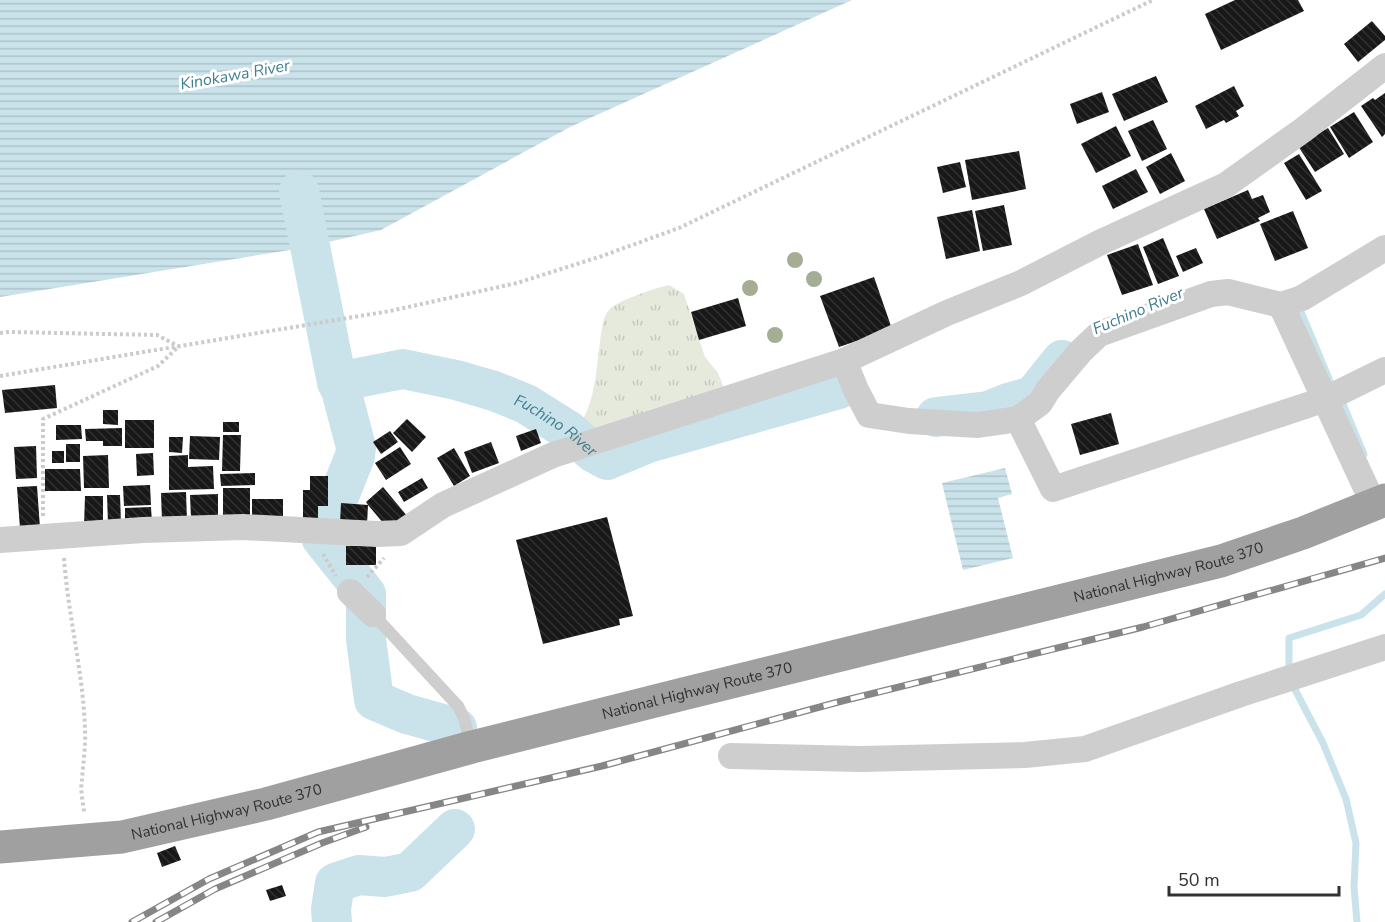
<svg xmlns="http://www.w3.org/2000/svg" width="1385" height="922" font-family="'Nunito Sans',sans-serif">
  <defs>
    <pattern id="grass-tufts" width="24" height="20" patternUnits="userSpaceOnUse" patternTransform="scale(1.5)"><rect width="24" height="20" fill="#e6eadd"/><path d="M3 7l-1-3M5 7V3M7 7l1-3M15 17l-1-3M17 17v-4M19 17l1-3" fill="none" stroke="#c6c9be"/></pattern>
    <pattern id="water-rules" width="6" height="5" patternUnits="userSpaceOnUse" patternTransform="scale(1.5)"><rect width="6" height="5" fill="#cae2ea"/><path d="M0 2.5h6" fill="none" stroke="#aec2c9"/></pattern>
    <pattern id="building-back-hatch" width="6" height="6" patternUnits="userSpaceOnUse" patternTransform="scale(1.5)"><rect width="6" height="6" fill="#181818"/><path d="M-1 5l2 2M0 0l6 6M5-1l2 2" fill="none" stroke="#313131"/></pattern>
  </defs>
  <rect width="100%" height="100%" fill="#fff"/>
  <path fill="url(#grass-tufts)" d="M 669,285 L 684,294 L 705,357 L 718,373 L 726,393 L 594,435 L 581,422 C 595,402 597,365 600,341 C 602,331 602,317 609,310 C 618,300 656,288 669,285 Z"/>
  <g fill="url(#water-rules)">
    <polygon points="0,0 852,0 570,127 381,230 302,248 0,297"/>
    <polygon points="1005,468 1012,494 998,498 1013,558 963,570 942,483"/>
  </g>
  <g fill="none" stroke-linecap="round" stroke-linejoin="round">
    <g stroke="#cae2ea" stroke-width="7">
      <polyline points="1300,309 1330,381"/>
      <polyline points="1343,404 1364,454"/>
      <polyline points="1289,672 1289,638 1361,615 1385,594"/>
      <polyline points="1291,682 1323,743 1346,799 1356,843 1354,887 1357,922"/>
    </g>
    <g stroke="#cae2ea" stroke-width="40">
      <polyline points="299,191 337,382 341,390 356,447 355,456 322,539 366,594 366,639 374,700 407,714 457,728"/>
      <path id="s1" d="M 337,382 L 403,369 L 456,380 L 494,391 L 526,404 L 569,431 L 594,453 L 607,460 L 648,443 L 839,389"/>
      <polyline points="936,417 988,411 1008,403 1033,396 1062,360"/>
      <polyline points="332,922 331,909 335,883 359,875 385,877 410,872 455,829"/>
    </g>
  </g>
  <g fill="url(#building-back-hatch)">
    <polygon points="1235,0 1298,0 1304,11 1221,50 1205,14"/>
    <polygon points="1372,21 1385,36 1385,40 1358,62 1344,44"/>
    <polygon points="1156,76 1168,102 1124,121 1112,94"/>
    <polygon points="1234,86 1244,106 1236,111 1239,116 1226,123 1224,120 1206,129 1195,106"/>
    <polygon points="1102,92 1109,112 1077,124 1070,104"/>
    <polygon points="1385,93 1385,134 1382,137 1361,106 1373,98 1375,100"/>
    <polygon points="1354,112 1373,142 1349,158 1330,127"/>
    <polygon points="1153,120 1167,149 1142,161 1128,131"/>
    <polygon points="1116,126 1131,156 1096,173 1081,144"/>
    <polygon points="1328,128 1344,154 1315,172 1298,146"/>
    <polygon points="1019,151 1026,189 972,200 965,160"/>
    <polygon points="1171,153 1185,181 1160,194 1146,167"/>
    <polygon points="1299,154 1322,191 1306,200 1284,163"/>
    <polygon points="960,162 966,187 943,193 937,167"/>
    <polygon points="1136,169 1148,192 1113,209 1102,186"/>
    <polygon points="1248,190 1252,199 1263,195 1270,212 1258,218 1260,221 1217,239 1204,209"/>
    <polygon points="1004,205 1012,245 983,251 975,211"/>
    <polygon points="972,210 980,251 946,259 937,217"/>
    <polygon points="1293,211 1308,248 1275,261 1260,224"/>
    <polygon points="1163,238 1179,276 1158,284 1143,247"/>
    <polygon points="1138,244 1153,285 1122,295 1107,255"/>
    <polygon points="1196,248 1203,263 1183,272 1176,256"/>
    <polygon points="874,277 892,329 839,347 820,296"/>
    <polygon points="738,298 746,326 699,340 691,312"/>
    <polygon points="55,385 57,408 5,413 2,390"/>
    <polygon points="103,410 118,410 118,425 103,424"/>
    <polygon points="1111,413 1119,444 1080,455 1071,424"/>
    <polygon points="407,419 426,437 412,452 393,433"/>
    <rect x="125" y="420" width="29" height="28"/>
    <rect x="223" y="422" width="16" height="10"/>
    <polygon points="56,425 81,425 82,439 56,440"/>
    <polygon points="122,428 122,446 103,446 103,441 86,441 85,429"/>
    <polygon points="536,429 541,443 521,451 516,436"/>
    <polygon points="390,431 398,442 381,454 373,442"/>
    <polygon points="223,435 241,435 240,471 222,471"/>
    <polygon points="190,436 220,437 219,460 189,459"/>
    <polygon points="169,437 183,437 182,453 169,452"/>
    <polygon points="491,442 499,463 472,473 464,452"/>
    <rect x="66" y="444" width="14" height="18"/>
    <polygon points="36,446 37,478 16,479 14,447"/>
    <polygon points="400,447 411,464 386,480 375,463"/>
    <polygon points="454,448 470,476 454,486 437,458"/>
    <rect x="52" y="451" width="12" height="12"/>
    <polygon points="153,453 154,475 137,476 136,454"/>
    <polygon points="108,455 109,488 84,488 83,456"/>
    <polygon points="188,455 188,467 213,466 214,489 169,490 169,456"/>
    <polygon points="45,469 80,469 81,491 45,491"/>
    <polygon points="255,473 255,485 221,486 220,474"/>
    <polygon points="310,476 328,476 328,506 318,506 318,520 303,520 303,490 310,490"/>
    <polygon points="422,478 428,488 404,502 398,492"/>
    <polygon points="150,485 151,505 124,506 123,486"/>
    <polygon points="37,486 40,528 20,529 17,487"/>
    <polygon points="383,487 408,517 390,531 368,505 367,525 340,524 341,503 368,505 366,502"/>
    <rect x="223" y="488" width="27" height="32"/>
    <polygon points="186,492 187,521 162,521 161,493"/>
    <polygon points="218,494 218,518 191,518 190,495"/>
    <polygon points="107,495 120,495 121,523 108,524"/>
    <polygon points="85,496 103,496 103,526 84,526"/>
    <rect x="252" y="499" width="31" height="21"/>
    <polygon points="151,507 152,522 125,523 125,508"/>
    <polygon points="607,517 633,616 619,619 620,625 543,644 516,540"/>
    <rect x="346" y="546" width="30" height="19"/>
    <polygon points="175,846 181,860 162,867 157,853"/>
    <polygon points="282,885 286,896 270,901 266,890"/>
  </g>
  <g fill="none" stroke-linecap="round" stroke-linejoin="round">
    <g stroke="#cbcbcb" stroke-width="4" stroke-dasharray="3 3" stroke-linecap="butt">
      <polyline points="0,333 9,332 157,335 178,346"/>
      <polyline points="0,376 390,311 517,283 602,256 679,228 1153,0"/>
      <polyline points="43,516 43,419 158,366 178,347"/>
      <polyline points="323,554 336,576"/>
      <path d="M 64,558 C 68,615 83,671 85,729 C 86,746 83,763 82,780 C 80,790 83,802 84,812"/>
      <polyline points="367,577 384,558"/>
    </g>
    <polyline stroke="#cecece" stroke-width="12" points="373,614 458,706 464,718 471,745"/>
    <g stroke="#cecece" stroke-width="26">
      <polyline points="1281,305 1374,505"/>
      <polyline points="844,361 856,390 869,415 909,421 978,425 1018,419 1040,403 1048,390 1081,351 1099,334 1211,294 1228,292 1281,305 1302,298 1385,248"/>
      <polyline points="1018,419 1053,489 1326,399 1385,370"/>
      <polyline points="0,540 143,530 243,527 377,534 401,533 443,505 553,455 844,361 947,313 1021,283 1101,242 1226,185 1303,130 1385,66"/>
      <polyline points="350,592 373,614"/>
      <polyline points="731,756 861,759 1025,755 1085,749 1241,694 1385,647"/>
    </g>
    <path stroke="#a0a0a0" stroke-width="33" id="s2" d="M 0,847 L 122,837 L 266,804 L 472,747 L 683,694 L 1221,561 L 1303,533 L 1385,500"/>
    <g stroke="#868686" stroke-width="7">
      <g id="rail">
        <polyline points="132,922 209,879 318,832 602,766 842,701 1143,627 1385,558"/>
        <polyline points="156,922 215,889 322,843 366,827"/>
      </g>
    </g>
    <use href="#rail" stroke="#fff" stroke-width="4.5" stroke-dasharray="14" stroke-linecap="butt"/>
  </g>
  <g fill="#a5ae95">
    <circle cx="795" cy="260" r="8"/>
    <circle cx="814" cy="279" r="8"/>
    <circle cx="750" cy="288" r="8"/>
    <circle cx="775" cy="335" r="8"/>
  </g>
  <g text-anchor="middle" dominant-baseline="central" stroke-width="6" stroke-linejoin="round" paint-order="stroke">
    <g font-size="15" fill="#313131" stroke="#fff">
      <text stroke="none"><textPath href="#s2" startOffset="1202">National Highway Route 370</textPath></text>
      <text stroke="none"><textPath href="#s2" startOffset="716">National Highway Route 370</textPath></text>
      <text stroke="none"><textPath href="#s2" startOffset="230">National Highway Route 370</textPath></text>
    </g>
    <g font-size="16" font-style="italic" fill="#407e91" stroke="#fff">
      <text transform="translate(235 75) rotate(-10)">Kinokawa River</text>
      <text transform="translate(1138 311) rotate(-23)">Fuchino River</text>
      <text stroke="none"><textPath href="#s1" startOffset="232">Fuchino River</textPath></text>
    </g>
  </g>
  <path d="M1169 886v9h170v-9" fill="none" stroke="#313131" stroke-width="3"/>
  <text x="1178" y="886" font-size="18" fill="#313131" stroke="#ffffff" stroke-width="4.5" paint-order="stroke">50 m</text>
</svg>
